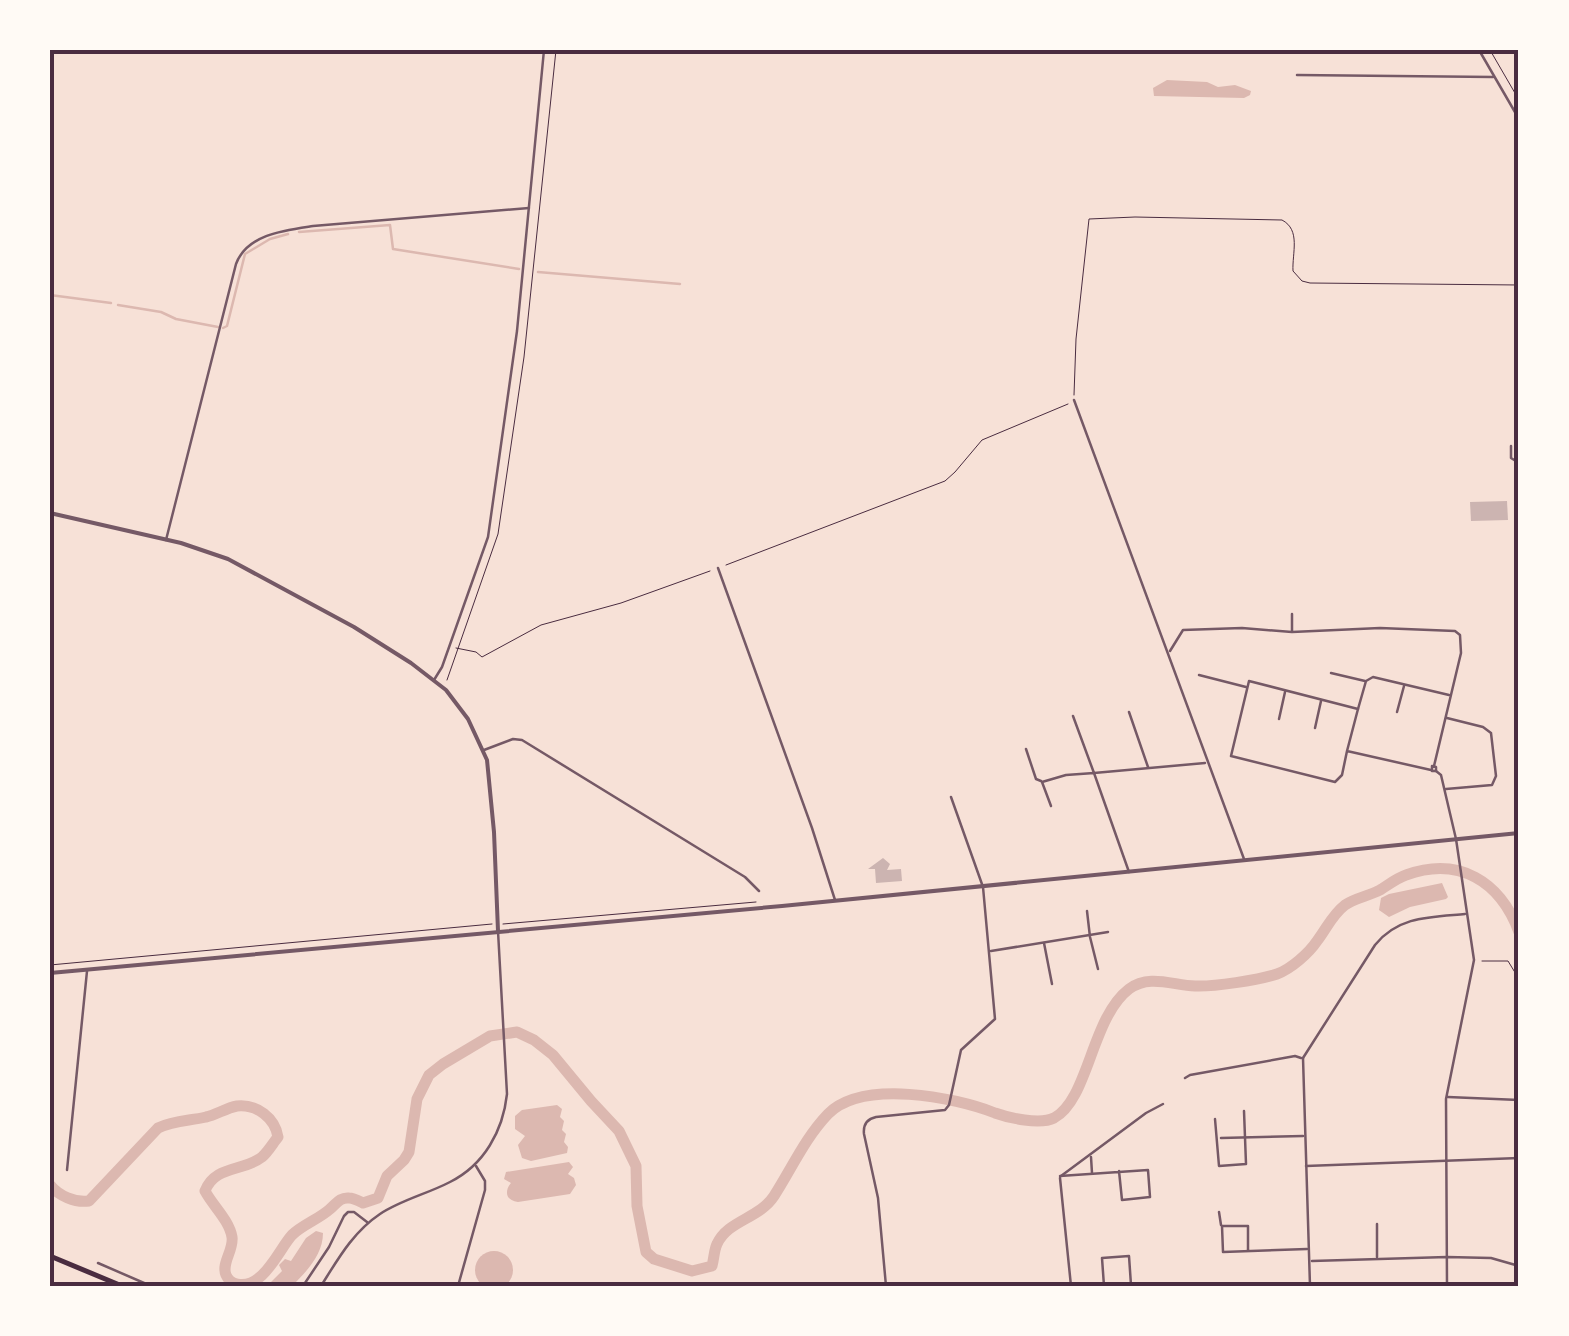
<svg xmlns="http://www.w3.org/2000/svg" width="1569" height="1336" font-family="Signika,sans-serif">
  <rect width="100%" height="100%" fill="#f7e1d7"/>
  <g fill="#dcb8b0">
    <polygon points="1167,80 1207,82 1218,87 1235,85 1251,91 1250,95 1244,98 1154,96 1153,88"/>
    <polygon points="1442,883 1448,897 1446,899 1410,907 1389,917 1379,910 1381,898 1389,894"/>
    <polygon points="557,1105 562,1109 560,1117 564,1121 562,1130 566,1134 564,1142 568,1147 567,1153 531,1161 522,1158 518,1145 525,1136 515,1129 515,1116 522,1110"/>
    <path d="M 569,1162 L 573,1167 L 568,1174 L 574,1178 L 576,1185 L 570,1194 L 518,1202 C 506,1201 504,1191 511,1183 L 504,1179 L 506,1172 Z"/>
    <path d="M 316,1231 L 323,1233 C 323,1255 306,1272 292,1286 L 267,1286 L 282,1271 L 279,1265 L 285,1259 L 291,1261 L 306,1238 Z"/>
    <circle cx="494" cy="1270" r="19"/>
  </g>
  <g fill="none" stroke-linecap="round" stroke-linejoin="round">
    <g stroke="#dcb8b0" stroke-width="2.5">
      <polyline points="299,232 390,225 393,249 519,269"/>
      <polyline points="538,272 680,284"/>
      <polyline points="50,295 111,303"/>
      <polyline points="118,305 161,312 176,319 218,327"/>
      <polyline points="223,328 227,326 245,254 270,239 288,234"/>
    </g>
    <path stroke="#dcb8b0" stroke-width="11" d="M 50,1185 C 59,1196 75,1203 89,1201 L 158,1128 C 174,1120 189,1121 206,1117 C 216,1115 226,1108 237,1106 C 257,1104 275,1118 278,1137 C 273,1143 268,1152 262,1157 C 243,1172 215,1165 205,1191 C 213,1206 229,1220 232,1237 C 234,1250 221,1263 226,1275 C 228,1280 233,1283 237,1284 C 263,1290 279,1249 292,1235 C 302,1225 319,1219 330,1209 C 336,1204 340,1197 349,1198 C 354,1198 359,1201 363,1203 L 378,1198 L 387,1176 L 404,1160 L 409,1152 L 417,1099 L 429,1075 L 443,1064 L 490,1036 L 517,1032 L 534,1040 L 553,1055 L 591,1101 L 619,1131 L 636,1166 L 637,1206 L 646,1252 L 654,1259 L 692,1271 L 712,1266 C 714,1259 714,1250 717,1244 C 728,1220 759,1219 774,1196 C 792,1168 805,1138 828,1114 C 863,1079 954,1097 995,1113 C 1009,1118 1040,1125 1054,1118 C 1089,1099 1091,1018 1129,989 C 1149,974 1172,985 1195,986 C 1212,987 1260,980 1277,974 C 1291,969 1309,953 1317,941 C 1327,928 1332,915 1345,905 C 1355,898 1369,896 1380,890 C 1388,885 1397,878 1406,875 C 1459,856 1500,881 1519,932"/>
  </g>
  <g fill="#ccb4b1">
    <polygon points="1507,501 1508,520 1471,521 1470,502"/>
    <polygon points="883,858 890,864 887,870 901,869 902,881 876,883 875,869 868,869"/>
  </g>
  <g fill="none" stroke-linecap="round" stroke-linejoin="round">
    <g stroke="#4a2c40" stroke-width="1">
      <polyline points="1490,50 1519,100"/>
      <path d="M 1074,395 L 1076,339 L 1089,219 L 1135,217 L 1282,220 C 1301,230 1292,253 1293,271 L 1302,281 L 1310,283 L 1519,285"/>
      <polyline points="726,565 945,481 955,472 982,440 1068,404"/>
      <polyline points="456,648 476,652 482,657 541,625 621,603 710,571"/>
      <polyline points="447,680 498,534 524,357 556,50"/>
      <polyline points="503,924 756,902"/>
      <polyline points="1482,961 1508,961 1519,979"/>
      <polyline points="50,965 492,924"/>
    </g>
    <g stroke="#755966" stroke-width="2.5">
      <polyline points="1479,50 1519,119"/>
      <polyline points="1297,75 1493,77"/>
      <polyline points="1074,400 1244,859"/>
      <polyline points="1511,446 1511,458 1519,463"/>
      <path d="M 166,540 L 236,264 C 247,234 286,230 313,226 L 529,208"/>
      <polyline points="718,568 812,828 835,900"/>
      <polyline points="1292,631 1292,614"/>
      <polyline points="1170,651 1183,630 1242,628 1292,632 1380,628 1455,631 1460,635 1461,653 1434,766"/>
      <polyline points="1331,673 1365,681"/>
      <polyline points="1199,675 1246,687"/>
      <polyline points="434,680 442,667 488,537 517,331 544,50"/>
      <polyline points="1358,709 1366,681 1373,677 1449,695"/>
      <polyline points="1129,712 1148,767"/>
      <polyline points="1397,712 1404,686"/>
      <polyline points="1073,716 1094,773 1205,763"/>
      <polyline points="1279,719 1285,692"/>
      <polyline points="1315,728 1321,701"/>
      <polyline points="1026,749 1036,779 1041,781"/>
      <polyline points="484,750 513,739 522,740 745,877 759,891"/>
      <polyline points="1347,751 1342,775 1335,782 1231,756 1249,681 1358,709 1347,751 1431,770"/>
      <polygon points="1432,766 1436,767 1436,771 1432,771"/>
      <polyline points="1436,771 1441,775 1456,839 1474,960 1446,1099 1447,1286"/>
      <polyline points="1446,789 1492,785 1496,776 1491,733 1483,727 1447,718"/>
      <polyline points="1051,806 1042,782 1066,775 1094,773 1129,872"/>
      <polyline points="1087,911 1090,937 1098,969"/>
      <polyline points="1044,943 1052,984"/>
      <polyline points="991,951 1108,932"/>
      <path d="M 1303,1058 L 1375,945 C 1398,916 1431,917 1465,914"/>
      <polyline points="1303,1058 1310,1286"/>
      <polyline points="1185,1078 1190,1075 1295,1056 1301,1058"/>
      <polyline points="1448,1097 1519,1100"/>
      <polyline points="1215,1119 1219,1166 1246,1164 1244,1111"/>
      <polyline points="1221,1138 1303,1136"/>
      <polyline points="1091,1157 1092,1173"/>
      <polyline points="1306,1166 1519,1158"/>
      <polyline points="67,1170 87,971"/>
      <polyline points="1060,1176 1148,1170 1150,1197 1122,1200 1119,1171"/>
      <polyline points="1061,1176 1146,1113 1163,1104"/>
      <polyline points="1060,1178 1071,1286"/>
      <polyline points="1219,1212 1221,1225"/>
      <polyline points="1377,1224 1377,1257"/>
      <polyline points="1248,1251 1248,1226 1222,1226 1223,1252 1307,1249"/>
      <polyline points="1312,1261 1447,1257 1491,1258 1519,1266"/>
      <polyline points="98,1263 151,1286"/>
      <polyline points="1517,1263 1518,1218"/>
      <polyline points="303,1286 329,1247 344,1216 348,1212 354,1212 367,1222"/>
      <path d="M 321,1286 C 338,1259 353,1232 380,1214 C 401,1200 427,1194 450,1182 C 484,1165 503,1131 507,1094 L 498,931"/>
      <polyline points="458,1286 485,1190 485,1181 476,1166"/>
      <path d="M 886,1286 L 878,1198 L 864,1134 C 863,1125 867,1119 876,1117 L 945,1110 L 949,1105 L 961,1050 L 995,1019 L 983,887 L 951,797"/>
      <polyline points="1104,1286 1102,1258 1129,1256 1131,1285 1121,1286"/>
    </g>
    <g stroke="#755966" stroke-width="4">
      <polyline points="50,513 181,543 228,559 354,627 411,663 446,690 468,719 487,760 494,832 498,931"/>
      <polyline points="50,973 782,906 1519,833"/>
    </g>
    <polyline stroke="#4a2c40" stroke-width="5" points="50,1256 122,1286"/>
  </g>
  <rect width="1569" height="1336" fill="none" stroke="#fffaf5" stroke-width="105"/>
  <rect x="52" y="52" width="1464" height="1232" fill="none" stroke="#4a2c40" stroke-width="4"/>
</svg>
